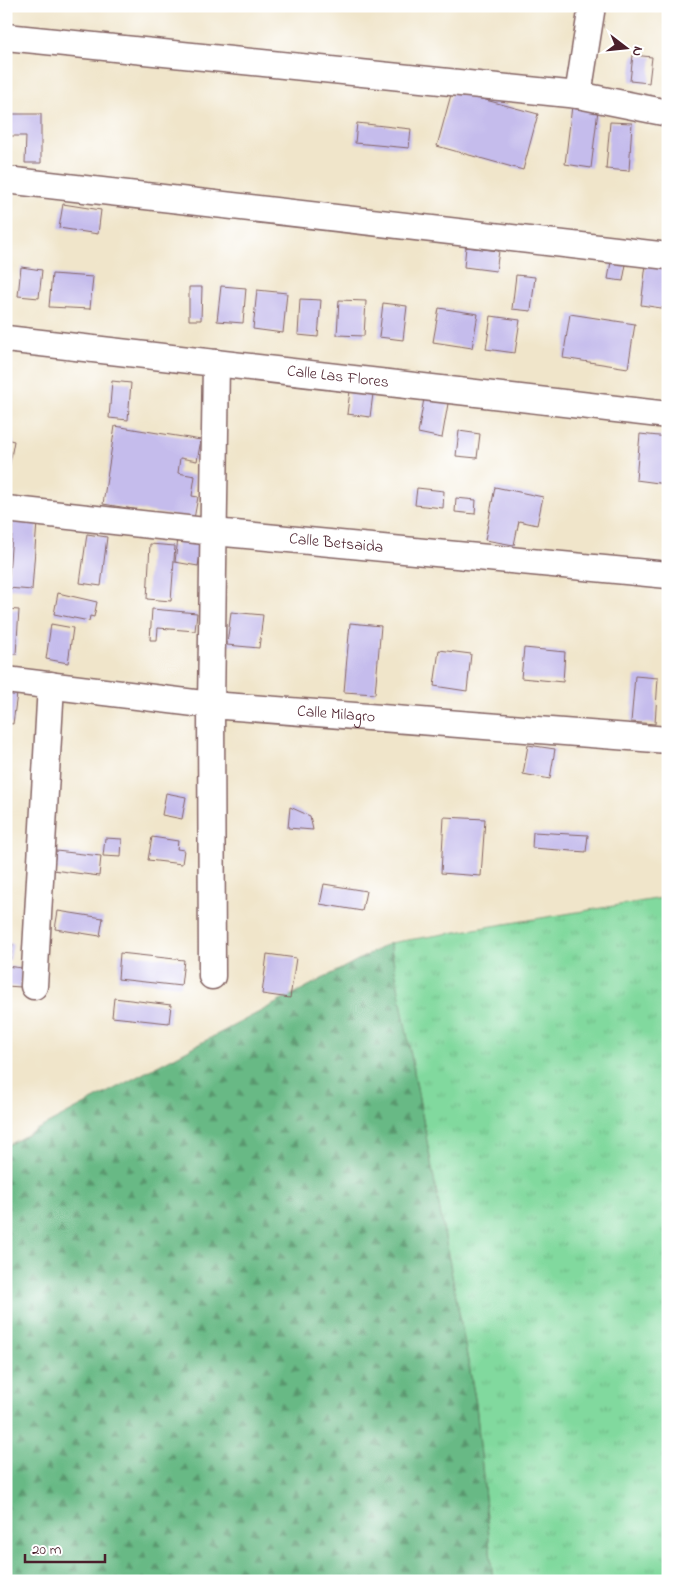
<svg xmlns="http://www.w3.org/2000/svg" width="674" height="1587" font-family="'Indie Flower',sans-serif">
  <defs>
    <pattern id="grass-tufts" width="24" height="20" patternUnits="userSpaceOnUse" patternTransform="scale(1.25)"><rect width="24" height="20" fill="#81d99e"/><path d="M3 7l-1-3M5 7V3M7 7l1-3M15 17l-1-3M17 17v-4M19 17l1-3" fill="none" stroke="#71ba88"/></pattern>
    <pattern id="forest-firs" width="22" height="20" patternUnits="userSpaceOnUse" patternTransform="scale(1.25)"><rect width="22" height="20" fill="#68b985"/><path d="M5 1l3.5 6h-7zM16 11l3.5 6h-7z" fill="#58966d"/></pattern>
  </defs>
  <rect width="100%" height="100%" fill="#fff"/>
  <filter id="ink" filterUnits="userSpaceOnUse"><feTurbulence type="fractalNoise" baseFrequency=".02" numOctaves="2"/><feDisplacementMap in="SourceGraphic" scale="10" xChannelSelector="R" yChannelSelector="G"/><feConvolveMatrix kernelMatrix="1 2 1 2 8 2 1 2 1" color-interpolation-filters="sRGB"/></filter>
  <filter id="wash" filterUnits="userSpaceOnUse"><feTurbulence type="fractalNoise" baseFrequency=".0096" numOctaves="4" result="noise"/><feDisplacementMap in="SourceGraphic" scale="20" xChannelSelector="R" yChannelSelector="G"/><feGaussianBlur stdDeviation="1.12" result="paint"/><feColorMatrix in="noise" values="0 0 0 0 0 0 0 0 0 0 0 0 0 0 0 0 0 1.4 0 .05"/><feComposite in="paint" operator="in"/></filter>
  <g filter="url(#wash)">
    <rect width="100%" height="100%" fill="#f0e5ca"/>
    <polygon fill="url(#grass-tufts)" stroke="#667c64" points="668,897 668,1581 493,1581 476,1404 390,943"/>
    <polygon fill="url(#forest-firs)" stroke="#596c58" points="390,943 476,1404 493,1581 6,1581 6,1146"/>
    <g id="blocks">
      <g fill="#c5bcec">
        <polygon points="633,55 652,57 649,83 630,81"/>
        <polygon points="452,91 538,114 523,170 437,146"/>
        <polygon points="572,106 598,110 591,168 565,164"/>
        <polygon points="6,114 41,114 41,163 25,163 26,136 6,136"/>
        <polygon points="610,122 632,123 629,171 606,169"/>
        <polygon points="357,123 411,129 409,148 355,143"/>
        <polygon points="63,204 101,210 98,234 59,228"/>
        <polygon points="466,247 499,251 496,271 464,267"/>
        <polygon points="612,256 627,259 623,281 608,279"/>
        <polygon points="646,264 668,267 668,309 641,305"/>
        <polygon points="21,267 42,270 39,298 18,296"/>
        <polygon points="52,274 93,277 90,309 49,307"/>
        <polygon points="516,275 535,277 531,311 512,309"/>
        <polygon points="221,286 246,288 243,323 217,321"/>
        <polygon points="189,287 202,287 201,320 189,320"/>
        <polygon points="257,290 287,293 283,333 253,329"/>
        <polygon points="300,299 321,300 318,337 298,335"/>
        <polygon points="339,300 366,301 364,336 337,335"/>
        <polygon points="383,303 407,306 403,340 379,337"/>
        <polygon points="439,308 478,314 472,348 433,342"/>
        <polygon points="570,314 635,324 628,368 563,358"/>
        <polygon points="491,316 520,320 515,353 486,349"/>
        <polygon points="112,381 131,383 128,420 109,418"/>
        <polygon points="350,391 373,394 370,417 347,414"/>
        <polygon points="425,393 449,398 442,438 418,433"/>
        <polygon points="115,426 201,440 197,461 180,458 178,473 195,476 192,496 198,497 194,519 103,504"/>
        <polygon points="459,431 480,434 477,458 456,456"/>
        <polygon points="640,434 668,437 666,484 636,480"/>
        <polygon points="6,439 14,441 7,480 6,480"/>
        <polygon points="495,487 543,497 537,525 519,521 514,545 485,540"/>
        <polygon points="417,488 444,491 443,508 415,505"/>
        <polygon points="456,498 476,500 475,514 455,512"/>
        <polygon points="13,521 37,522 32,590 8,588"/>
        <polygon points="87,534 107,537 101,586 80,583"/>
        <polygon points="178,539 202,543 198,566 175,562"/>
        <polygon points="150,544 175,546 171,601 147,599"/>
        <polygon points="58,593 97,602 94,617 90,616 89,621 54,614"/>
        <polygon points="6,609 19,610 16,654 6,654"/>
        <polygon points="152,609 197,613 195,631 158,628 157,640 150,640"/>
        <polygon points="231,612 263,615 259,648 227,645"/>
        <polygon points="350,623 381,626 375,694 344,692"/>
        <polygon points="51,624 73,628 68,663 46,659"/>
        <polygon points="524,648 565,652 563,682 521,678"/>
        <polygon points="439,650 471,654 467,691 434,686"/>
        <polygon points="635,676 658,678 655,724 631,722"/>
        <polygon points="6,684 18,686 13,724 6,723"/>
        <polygon points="528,745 555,749 550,779 523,774"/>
        <polygon points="166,793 186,797 182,819 162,815"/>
        <polygon points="290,807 310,816 313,830 288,828"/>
        <polygon points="444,817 485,819 481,876 441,873"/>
        <polygon points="533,832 588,835 586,852 532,848"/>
        <polygon points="152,837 178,841 177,849 184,850 182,864 148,860"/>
        <polygon points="105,838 122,839 121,857 103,856"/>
        <polygon points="56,851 101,856 99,876 53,870"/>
        <polygon points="324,884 366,891 362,911 320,904"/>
        <polygon points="58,911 103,918 100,936 55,929"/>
        <polygon points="6,942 13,944 10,960 6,960"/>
        <polygon points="120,953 184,960 181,986 118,979"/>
        <polygon points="267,954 296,958 290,998 262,994"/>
        <polygon points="6,966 22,968 21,987 6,986"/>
        <polygon points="114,998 171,1005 169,1023 112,1017"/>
      </g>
    </g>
  </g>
  <g filter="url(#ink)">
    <use href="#blocks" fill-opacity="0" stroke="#846463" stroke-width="1"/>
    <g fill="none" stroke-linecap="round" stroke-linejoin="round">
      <g stroke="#846463" stroke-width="29">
        <g id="street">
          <polyline points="6,37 578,95 668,113"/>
          <polyline points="578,95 592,6"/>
          <polyline points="6,180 668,256"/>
          <path id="s1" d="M 6,339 L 668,415"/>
          <path id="s2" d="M 6,509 L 214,532 L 668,575"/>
          <path id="s3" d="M 6,680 L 211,705 L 668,740"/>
          <polyline points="212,976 211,705 216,363"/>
          <polyline points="34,986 51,685"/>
        </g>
      </g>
      <use href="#street" stroke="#fff" stroke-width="26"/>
    </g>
  </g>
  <g text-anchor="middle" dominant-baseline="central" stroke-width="4" stroke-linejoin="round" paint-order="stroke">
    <g font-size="16" fill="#4a1f2b" stroke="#fff">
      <text stroke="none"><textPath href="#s1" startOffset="334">Calle Las Flores</textPath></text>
      <text stroke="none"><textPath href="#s2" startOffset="332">Calle Betsaida</textPath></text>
      <text stroke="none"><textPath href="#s3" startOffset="332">Calle Milagro</textPath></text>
    </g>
  </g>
  <rect width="674" height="1587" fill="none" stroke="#fff" stroke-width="25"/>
  <g transform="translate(626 48) rotate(106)" stroke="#ffffff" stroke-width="4" paint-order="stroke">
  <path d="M0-4L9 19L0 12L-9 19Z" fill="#4a1f2b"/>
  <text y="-8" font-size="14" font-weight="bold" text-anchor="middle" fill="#4a1f2b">N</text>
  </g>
  <path d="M25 1554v8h80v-8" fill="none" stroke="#4a1f2b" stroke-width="2.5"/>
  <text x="32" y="1554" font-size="15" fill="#4a1f2b" stroke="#ffffff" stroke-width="4" paint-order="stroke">20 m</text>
</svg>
